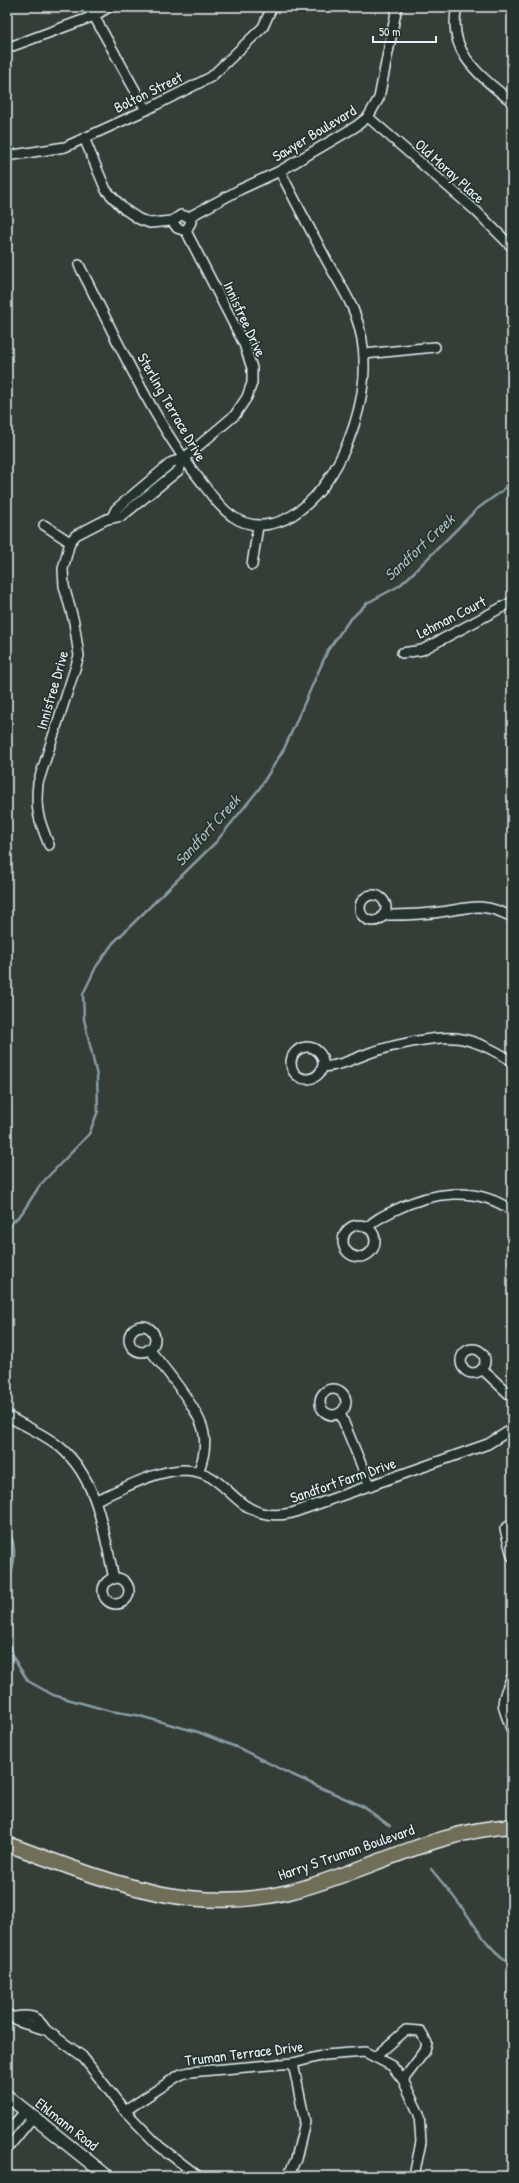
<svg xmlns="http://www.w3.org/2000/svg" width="519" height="2183" font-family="'Patrick Hand',sans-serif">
  <rect width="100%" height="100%" fill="#353d37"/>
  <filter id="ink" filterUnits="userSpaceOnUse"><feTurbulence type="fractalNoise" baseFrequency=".025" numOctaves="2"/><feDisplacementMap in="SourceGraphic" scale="8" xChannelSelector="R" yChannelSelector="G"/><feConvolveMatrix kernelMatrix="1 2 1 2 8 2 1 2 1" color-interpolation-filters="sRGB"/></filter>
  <g filter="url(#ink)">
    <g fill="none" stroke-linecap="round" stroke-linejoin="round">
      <g stroke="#889da5" stroke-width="2.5">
        <polyline points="7,1228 22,1213 40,1185 89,1134 98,1111 97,1076 84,1019 83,994 96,967 113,943 216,842 259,789 284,749 328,650 348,622 367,603 399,586 410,576 477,509 502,491 512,479"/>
        <path d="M 7,1528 C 19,1548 14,1566 7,1588"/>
        <polyline points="7,1632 14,1659 28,1681 53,1695 110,1711 136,1715 198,1732 241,1749 284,1771 364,1807 390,1826"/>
        <path d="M 431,1869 C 443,1883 455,1898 466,1913 C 479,1932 492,1953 512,1964"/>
      </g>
      <g stroke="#e8f1f8" stroke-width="12">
        <g id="street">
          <polyline points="89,7 146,110"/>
          <path d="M 457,7 C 446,53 482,77 512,102"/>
          <polyline points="7,48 94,16 109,7"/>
          <polyline points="368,117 476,211 512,247"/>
          <polyline points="84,138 106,190 124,209 139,219 150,223 172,221 181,215 189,217 241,189 280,171 355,127 368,117 379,98 397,7"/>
          <polyline points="7,156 65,147 146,110 211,77 263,27 272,7"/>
          <polyline points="172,221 177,228 186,231"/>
          <path d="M 79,265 C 115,335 151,418 200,480 C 210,493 219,507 232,516 C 254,532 282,525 301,509 C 322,493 338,466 348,442 C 364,402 371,356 355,314 C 348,295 336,278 327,261 C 311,231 295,201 280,171"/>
          <polyline points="364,354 435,347"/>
          <polyline points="112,517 116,509 172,462 183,459 235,415 247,397 252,383 252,368 244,344 186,231 191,222 189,217"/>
          <polyline points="44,525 70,542"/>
          <polyline points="252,565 258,526"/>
          <polyline points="402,653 422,650 512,602"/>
          <path d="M 49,845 C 39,820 35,811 38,783 L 79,656 L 74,622 L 64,586 L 63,569 L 70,542 L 76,535 L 107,519 L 122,516 L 179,470 L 183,459"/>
          <circle cx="373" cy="908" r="13"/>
          <path d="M 383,915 C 402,915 421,915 440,912 C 470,908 482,901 512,917"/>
          <circle cx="307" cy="1063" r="16"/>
          <path d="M 323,1067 C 341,1066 355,1058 372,1052 C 394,1045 433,1036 456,1038 C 476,1040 496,1051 512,1061"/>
          <circle cx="359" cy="1241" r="16"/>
          <path d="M 367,1228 C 375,1219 385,1215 395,1210 C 431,1192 477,1185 512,1211"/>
          <circle cx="142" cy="1339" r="13"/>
          <circle cx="473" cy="1361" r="12"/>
          <path d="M 149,1349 C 164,1367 195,1406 202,1426 C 207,1441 204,1458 198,1472"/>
          <polyline points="482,1369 512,1397"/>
          <circle cx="333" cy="1402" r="13"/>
          <polyline points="340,1413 370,1486"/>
          <path d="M 7,1416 C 25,1426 44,1434 60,1447 C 98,1479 104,1533 114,1579"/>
          <path d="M 96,1500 C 123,1489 153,1471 183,1470 C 223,1470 230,1505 262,1513 C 272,1516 282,1515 292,1513 L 488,1444 L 512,1429"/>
          <polyline points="512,1523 505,1529 512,1556"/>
          <circle cx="116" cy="1591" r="13"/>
          <path d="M 512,1677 C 499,1705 502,1703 512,1731"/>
          <polyline points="7,2014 22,2023 46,2030 82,2056 125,2111"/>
          <path d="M 15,2017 C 31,2014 37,2016 46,2030"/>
          <polyline points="375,2057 406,2030 420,2031 427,2043 425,2051 403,2080"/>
          <polyline points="7,2133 25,2111"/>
          <polyline points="7,2149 33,2117"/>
          <polyline points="198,2176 159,2146 125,2111 181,2074 190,2072 293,2063 325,2055 365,2052 392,2066 403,2080 419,2114 421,2142 414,2176"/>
          <polyline points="288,2176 296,2159 305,2122 293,2063"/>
        </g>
      </g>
      <g stroke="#e8f1f8" stroke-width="15">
        <polyline id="secondary" points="7,2096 107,2176"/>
      </g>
      <g stroke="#e8f1f8" stroke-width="17">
        <path id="primary" d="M 7,1844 C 102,1878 185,1917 289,1892 C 365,1873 432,1831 512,1826"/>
      </g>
      <use href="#street" stroke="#26332d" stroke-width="9"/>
      <use href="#secondary" stroke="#26332d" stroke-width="12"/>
      <use href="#primary" stroke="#716e59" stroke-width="14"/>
    </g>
  </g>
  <g text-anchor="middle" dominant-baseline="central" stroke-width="3.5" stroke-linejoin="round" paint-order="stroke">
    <g font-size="15" fill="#e8f1f8" stroke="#26332d">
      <text transform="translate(148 92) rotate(-26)">Bolton Street</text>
      <text transform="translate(314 133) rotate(-31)">Sawyer Boulevard</text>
      <text transform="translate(450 171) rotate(42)">Old Moray Place</text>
      <text transform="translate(245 319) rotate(65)">Innisfree Drive</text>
      <text transform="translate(172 407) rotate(60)">Sterling Terrace Drive</text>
      <text transform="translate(451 617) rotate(-27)">Lehman Court</text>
      <text transform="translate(52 690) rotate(-74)">Innisfree Drive</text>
      <text transform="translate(343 1480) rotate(-19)">Sandfort Farm Drive</text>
      <text transform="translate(346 1852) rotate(-19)">Harry S Truman Boulevard</text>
      <text transform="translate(244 2053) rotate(-7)">Truman Terrace Drive</text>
      <text transform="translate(67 2124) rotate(38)">Ehlmann Road</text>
    </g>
    <g font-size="16" font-style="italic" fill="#a8b9c1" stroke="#26332d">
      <text transform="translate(419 547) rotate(-43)">Sandfort Creek</text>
      <text transform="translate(207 830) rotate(-48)">Sandfort Creek</text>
    </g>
  </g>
  <rect width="519" height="2183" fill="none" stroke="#26332d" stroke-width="24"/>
  <rect x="12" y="12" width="495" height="2159" fill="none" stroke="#e8f1f8" stroke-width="1.5" filter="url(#ink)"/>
  <path d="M373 36v6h63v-6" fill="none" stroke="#e8f1f8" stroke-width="2"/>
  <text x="379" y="36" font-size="12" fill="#e8f1f8" stroke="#26332d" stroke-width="3" paint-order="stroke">50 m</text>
</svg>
